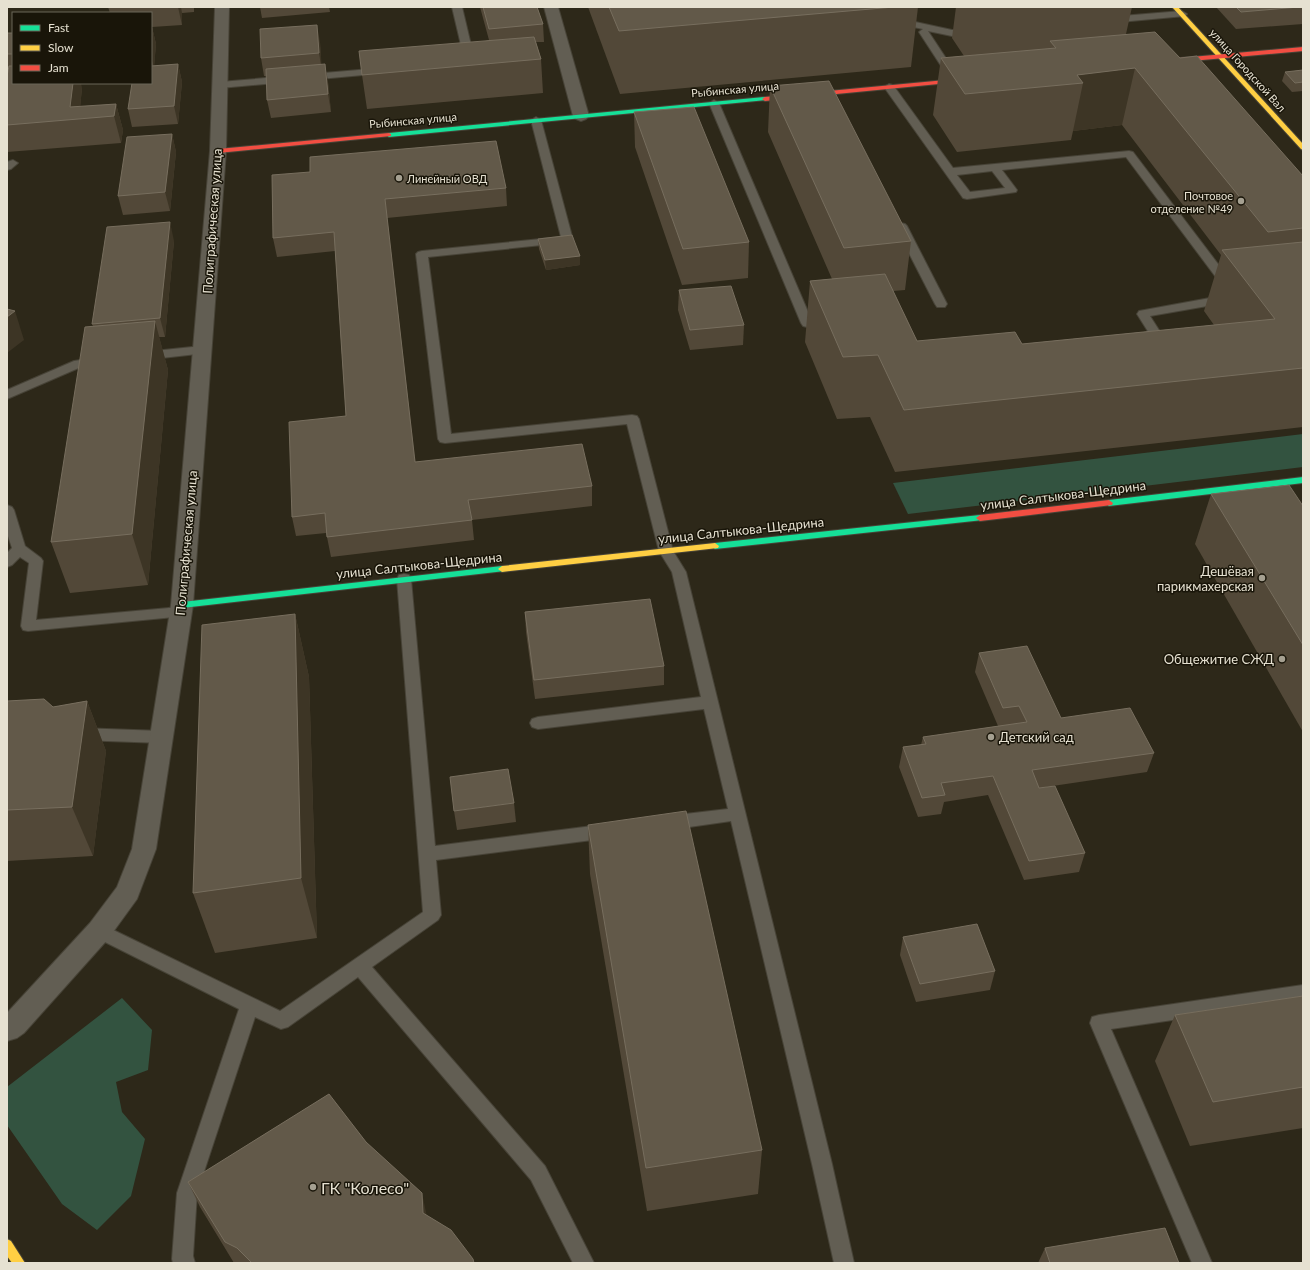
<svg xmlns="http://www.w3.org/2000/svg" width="1310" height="1270" font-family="Lato,sans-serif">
  <rect width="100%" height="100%" fill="#2d2819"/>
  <g fill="#335340">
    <polygon points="1303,434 1303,467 908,514 893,483"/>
    <polygon points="122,998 152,1030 148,1070 116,1082 122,1112 145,1139 131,1196 97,1230 62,1204 7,1125 7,1087"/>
  </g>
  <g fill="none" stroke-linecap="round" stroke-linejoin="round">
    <g stroke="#474337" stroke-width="2">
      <g id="lane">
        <polygon points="452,7 462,7 475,62 473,64 467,64 465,62"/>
        <polygon points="1182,11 1187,14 1185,16 1109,23 1104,20 1109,17"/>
        <polygon points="897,18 952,30 975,29 977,31 975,33 952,36 928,31 957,75 956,77 952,78 947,75 919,32 923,29 894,23 892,21 894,19"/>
        <polygon points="382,68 387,71 385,73 220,88 215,85 220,82"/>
        <path d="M 889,84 L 893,85 L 953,168 L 1129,151 L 1133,152 L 1240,293 L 1238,296 L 1213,305 L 1150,316 L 1171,349 L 1169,352 L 1161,352 L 1137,314 L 1139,311 L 1210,298 L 1227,292 L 1126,157 L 1002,170 L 1017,190 L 1016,192 L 967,199 L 963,198 L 884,87 ZM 992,171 L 1005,188 L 970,192 L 957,175 Z"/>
        <polygon points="714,100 719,103 811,319 831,319 833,322 831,325 807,327 803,326 801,323 709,103"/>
        <polygon points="536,117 541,120 573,240 571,242 428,257 451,434 632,415 637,416 639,419 673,551 686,572 832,1164 854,1263 834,1263 812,1164 731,821 668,830 662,828 660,823 662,818 668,816 728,809 704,709 538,729 532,727 530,723 532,719 538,717 701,697 672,572 659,551 627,424 445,443 440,442 438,439 416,254 418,252 422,251 561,237 531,120"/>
        <polygon points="13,160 18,163 11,169 7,170 7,162"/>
        <polygon points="901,223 905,224 907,226 947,304 945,307 937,307 935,304 895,226 897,224"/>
        <polygon points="202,346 206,347 208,350 206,353 144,360 140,359 138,356 140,353 144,352"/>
        <polygon points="100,357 104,358 106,361 104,364 81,367 7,399 7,390 74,361"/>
        <polygon points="7,505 12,507 14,510 25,546 41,558 43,561 36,620 180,607 185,608 187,612 185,616 28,631 23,630 21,626 29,563 20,557 12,565 7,567 7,553 12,548 7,533"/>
        <polygon points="404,574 409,575 411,579 435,846 608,824 614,826 616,831 614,836 608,838 436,860 441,915 438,920 372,967 545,1166 594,1263 573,1263 531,1180 358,977 288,1027 281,1029 255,1017 197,1193 193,1256 195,1263 173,1263 172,1259 177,1193 239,1009 93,936 90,931 93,926 99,924 105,926 280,1011 423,912 397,579 399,575"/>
        <polygon points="79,728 162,731 168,733 170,737 168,741 162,743 79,740 73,738 71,734 73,730"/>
        <polygon points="1303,985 1303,1001 1111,1029 1212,1263 1192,1263 1090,1023 1092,1017 1099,1015"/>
      </g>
    </g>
    <g stroke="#474337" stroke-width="2">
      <g id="street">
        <polygon points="215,7 229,7 226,151 193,605 156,849 137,899 108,939 24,1033 17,1038 7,1041 7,1013 90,923 117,887 132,849 171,605 210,151"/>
        <polygon points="544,7 558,7 589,116 586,119 581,121 576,119 573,116"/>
      </g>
    </g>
    <g stroke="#474337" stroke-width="2">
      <g id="fast">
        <polygon points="765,97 768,99 767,100 389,137 386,135 389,133"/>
        <polygon points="1303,477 1303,483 1109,506 1105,503 1109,500"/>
        <polygon points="980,515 983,516 984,518 983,520 715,549 711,546 715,543"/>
        <polygon points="502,566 506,569 505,571 182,608 178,605 182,602"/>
      </g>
    </g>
    <g stroke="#474337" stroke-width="2">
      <g id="slow">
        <polygon points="1172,7 1178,7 1303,144 1303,150 1301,149"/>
        <polygon points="715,543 719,546 718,548 502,572 498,569 502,566"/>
        <polygon points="7,1239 11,1241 25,1263 12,1263 7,1256"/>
      </g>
    </g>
    <g stroke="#474337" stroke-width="2">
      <g id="jam">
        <polygon points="1303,47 1303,51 1169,63 1166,61 1169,59"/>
        <polygon points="967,78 969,79 969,81 765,101 762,99 765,97"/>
        <polygon points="389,133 391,134 391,136 218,153 215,151 218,149"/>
        <polygon points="1109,500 1113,503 1112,505 980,521 976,518 980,515"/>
      </g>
    </g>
    <use href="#lane" fill="#625e53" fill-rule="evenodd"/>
    <use href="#street" fill="#625e53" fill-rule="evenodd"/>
    <use href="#fast" fill="#16e098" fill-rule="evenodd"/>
    <use href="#slow" fill="#ffcf43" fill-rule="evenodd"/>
    <use href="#jam" fill="#f24e42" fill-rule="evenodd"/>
  </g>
  <g fill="#524838">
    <polygon points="108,7 194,7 194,12 182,13 182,25 152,27 156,44 154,66 178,64 182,82 178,124 132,127 128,109 151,83 151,13 110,13"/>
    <polygon points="260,7 329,7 330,12 262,18"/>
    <polygon points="480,7 537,7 543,24 544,42 536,42 541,59 543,93 367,109 362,75 489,40"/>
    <polygon points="588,7 918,7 911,67 620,94"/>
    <polygon points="956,7 1132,7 1126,34 1180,58 1303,176 1303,427 895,472 870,417 837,419 805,342 810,281 832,279 768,132 770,86 911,241 905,290 893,291 917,341 1022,344 1214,325 1204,311 1221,255 1122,125 1073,131 1071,140 957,152 933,115 941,58 964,56 952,38"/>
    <polygon points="1216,7 1303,7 1303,24 1236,29"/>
    <polygon points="7,33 13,33 13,83 82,88 80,107 116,104 123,130 121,143 7,152"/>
    <polygon points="320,42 321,64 328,82 331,112 271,118 267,100 267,76 264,76 261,58"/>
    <polygon points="1303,70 1303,91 1292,92 1282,81 1285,72"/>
    <polygon points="634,112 749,242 748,278 682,285 635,147"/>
    <polygon points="172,134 176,152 170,211 123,215 118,196"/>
    <polygon points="272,175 506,188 507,206 387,218 415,462 592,486 592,506 472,520 474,540 331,557 327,537 326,533 296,536 292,517 346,416 335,251 277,257 273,238"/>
    <polygon points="538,239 580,256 580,265 546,270 539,249"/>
    <polygon points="174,241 165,337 159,337 168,370 148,585 70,593 51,542 93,326 92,324"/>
    <polygon points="679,290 744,325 743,345 690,350 678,310"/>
    <polygon points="1211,494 1303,506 1303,732 1195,544"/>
    <polygon points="525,612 664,666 664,685 535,699 526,632"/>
    <polygon points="295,614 309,677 317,938 215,953 193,893"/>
    <polygon points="979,653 1061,718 1154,753 1147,772 1039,788 1085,853 1079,872 1024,880 988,795 944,802 941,814 918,817 899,767 903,747 921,745 923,737 998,726 975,672"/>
    <polygon points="7,701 53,707 87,701 106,751 93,856 7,861"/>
    <polygon points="514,803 516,822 457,830 454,811"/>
    <polygon points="588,825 762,1150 758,1194 647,1211 590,874"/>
    <polygon points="903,937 995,971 990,990 916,1002 900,955"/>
    <polygon points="1303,996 1303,1128 1190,1146 1155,1061 1175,1015"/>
    <polygon points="366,1142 427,1216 474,1263 234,1263 200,1207 188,1182"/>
    <polygon points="1045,1248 1179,1263 1038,1263"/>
  </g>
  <g fill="#3d3525">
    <polygon points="178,7 181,7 182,13 182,25"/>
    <polygon points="151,23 156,44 154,69 151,57"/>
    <polygon points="317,25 320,42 322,71 319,53"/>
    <polygon points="178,64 182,82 178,124 174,106"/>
    <polygon points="325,64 328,82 331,112 328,94"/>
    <polygon points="1135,68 1122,125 1073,131 1083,83 1077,75"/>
    <polygon points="73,83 81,83 82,88 79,119 70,107"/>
    <polygon points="116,104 123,130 121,143 114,116"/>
    <polygon points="172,134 176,152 170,211 165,192"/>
    <polygon points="385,199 387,218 418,482 415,462"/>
    <polygon points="170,222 174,241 165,337 160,318"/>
    <polygon points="580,256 580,265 546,270 545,260"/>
    <polygon points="15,311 24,340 7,353 7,317"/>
    <polygon points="155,321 168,370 148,585 132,534"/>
    <polygon points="295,614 309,677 317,938 301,878"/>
    <polygon points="87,701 106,751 93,856 72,807"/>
    <polygon points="422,1193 427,1217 423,1213"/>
  </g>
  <g fill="#625949" stroke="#776e5e">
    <polygon points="483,7 537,7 543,24 489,29"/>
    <polygon points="609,7 894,7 619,31"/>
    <polygon points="1236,7 1299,7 1241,12"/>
    <polygon points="317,25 319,53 261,58 260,29"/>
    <polygon points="1155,32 1180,58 1197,56 1303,176 1303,228 1268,232 1135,68 1077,75 1083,83 965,94 941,58 1056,48 1050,41"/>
    <rect x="7" y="33" width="6" height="21"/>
    <polygon points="534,37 541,59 362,75 359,51"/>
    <polygon points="178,64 174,106 128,109 132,83 151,83 151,66"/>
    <polygon points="325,64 328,94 267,100 266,69"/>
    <polygon points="9,66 13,66 13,83 73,83 70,107 116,104 114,116 7,125 7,76"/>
    <polygon points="1303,70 1303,82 1295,83 1285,72"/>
    <polygon points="829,81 911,241 844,248 770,86"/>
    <polygon points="694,107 749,242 683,249 634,112"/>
    <polygon points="172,134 165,192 118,196 127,137"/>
    <polygon points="496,141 506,188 385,199 415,462 582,444 592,486 468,500 472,520 327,537 325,513 292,517 289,422 346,416 334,232 273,238 272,175 310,172 310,157"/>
    <polygon points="170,222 160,318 92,324 107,227"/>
    <polygon points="572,235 580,256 545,260 538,239"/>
    <polygon points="1303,242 1303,368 904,410 878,355 843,357 810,281 885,274 917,341 1015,332 1022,344 1275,319 1222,250"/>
    <polygon points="731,286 744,325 690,330 679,290"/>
    <polygon points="7,309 15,311 7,317"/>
    <polygon points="155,321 132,534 51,542 85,327"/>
    <polygon points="1289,485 1303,506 1303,645 1211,494"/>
    <polygon points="650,599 664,666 534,680 525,612"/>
    <polygon points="295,614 301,878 193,893 202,625"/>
    <polygon points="1027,646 1061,718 1130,708 1154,753 1032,770 1039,788 1055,786 1085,853 1029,861 993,776 941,783 945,795 922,798 903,747 926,744 923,737 1027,722 1019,706 1003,708 979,653"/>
    <polygon points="44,699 53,707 87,701 72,807 7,810 7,701"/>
    <polygon points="508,769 514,803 454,811 450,777"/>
    <polygon points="686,811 762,1150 646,1168 588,825"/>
    <polygon points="977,924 995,971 920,984 903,937"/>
    <polygon points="1303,996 1303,1087 1213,1102 1175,1015"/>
    <polygon points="329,1094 366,1142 422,1193 423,1213 451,1230 473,1259 474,1263 252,1263 237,1248 225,1242 188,1182"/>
    <polygon points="1165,1228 1179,1263 1050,1263 1045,1248"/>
  </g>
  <g fill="#a5a091" stroke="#191509" stroke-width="1.5">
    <circle cx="399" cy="178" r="4"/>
    <circle cx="1241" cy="201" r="4"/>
    <circle cx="1262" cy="578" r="4"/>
    <circle cx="1282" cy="659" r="4"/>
    <circle cx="991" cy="737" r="4"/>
    <circle cx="313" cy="1187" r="4"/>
  </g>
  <g text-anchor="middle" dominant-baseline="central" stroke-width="3" stroke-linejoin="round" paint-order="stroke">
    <g font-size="11" fill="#e6e1d1" stroke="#191509">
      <text transform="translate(1248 70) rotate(48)">улица Городской Вал</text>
      <text transform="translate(735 89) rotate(-5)">Рыбинская улица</text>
      <text transform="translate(413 120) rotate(-5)">Рыбинская улица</text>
    </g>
    <g font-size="11" fill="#e6e1d1" stroke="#191509" text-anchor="start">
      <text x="407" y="178">Линейный ОВД</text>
      <text x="1233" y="195" text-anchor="end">Почтовое<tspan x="1233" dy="13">отделение №49</tspan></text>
    </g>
    <g font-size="13" fill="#e6e1d1" stroke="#191509">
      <text transform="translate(212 221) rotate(-86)">Полиграфическая улица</text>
      <text transform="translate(1063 495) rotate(-7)">улица Салтыкова-Щедрина</text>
      <text transform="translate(741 530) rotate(-6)">улица Салтыкова-Щедрина</text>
      <text transform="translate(186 543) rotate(-85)">Полиграфическая улица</text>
      <text transform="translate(419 565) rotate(-6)">улица Салтыкова-Щедрина</text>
    </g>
    <g font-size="13" fill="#e6e1d1" stroke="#191509" text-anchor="end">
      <text x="1254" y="571">Дешёвая<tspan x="1254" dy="15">парикмахерская</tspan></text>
      <text x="1274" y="659">Общежитие СЖД</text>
      <text x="999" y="737" text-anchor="start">Детский сад</text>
    </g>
    <g font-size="16" fill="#e6e1d1" stroke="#191509" text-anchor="start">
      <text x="321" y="1187">ГК "Колесо"</text>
    </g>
  </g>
  <rect width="1310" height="1270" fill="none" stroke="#e6e1d1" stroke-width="16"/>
  <rect x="12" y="12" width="140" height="72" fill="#191509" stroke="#6b6759"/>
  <rect x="20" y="25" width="20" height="6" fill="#16e098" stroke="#6b6759"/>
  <text x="48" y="32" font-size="12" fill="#e6e1d1">Fast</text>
  <rect x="20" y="45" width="20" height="6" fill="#ffcf43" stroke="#6b6759"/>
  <text x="48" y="52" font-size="12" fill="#e6e1d1">Slow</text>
  <rect x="20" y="65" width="20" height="6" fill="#f24e42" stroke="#6b6759"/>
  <text x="48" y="72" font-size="12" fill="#e6e1d1">Jam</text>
</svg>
